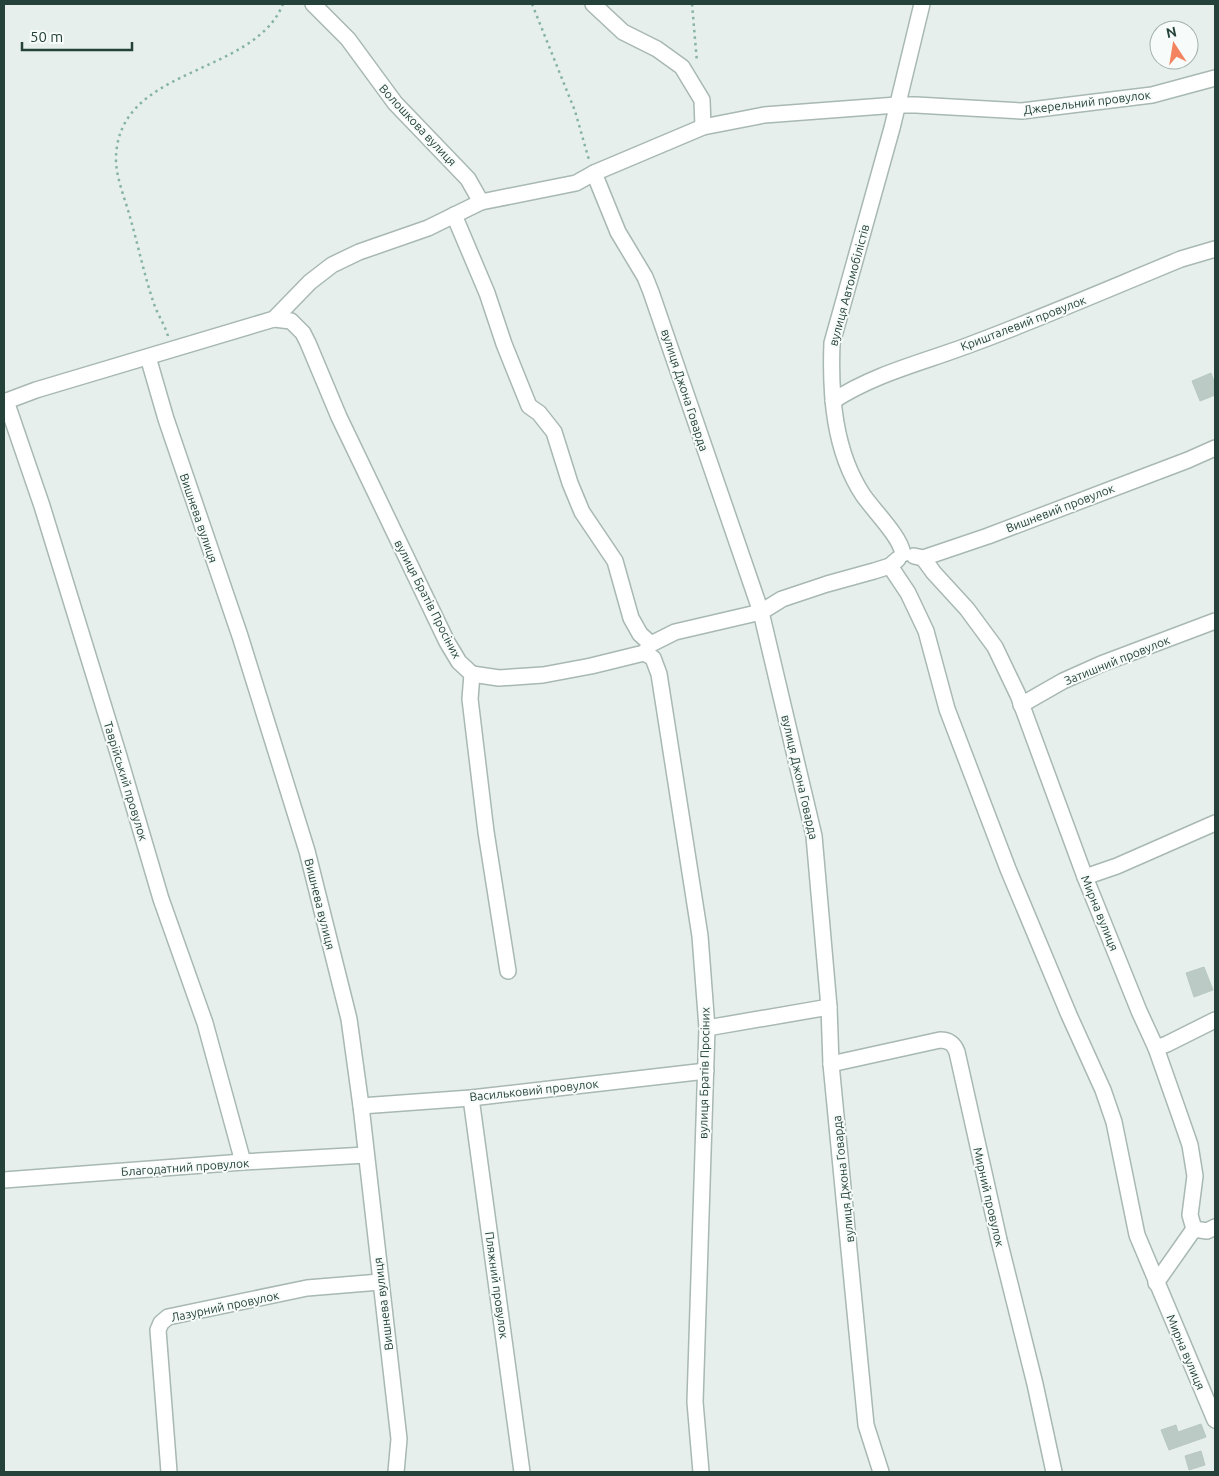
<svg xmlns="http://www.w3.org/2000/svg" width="1219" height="1476" font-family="Ubuntu,sans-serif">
  <rect width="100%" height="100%" fill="#e6efeb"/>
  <g fill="#bbcac4" stroke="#b8c9c2">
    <polygon points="1211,373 1215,384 1215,395 1200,401 1192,381"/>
    <polygon points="1204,967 1213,990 1194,997 1186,973"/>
    <polygon points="1201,1424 1206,1437 1169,1450 1161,1430 1176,1425 1178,1432"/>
    <polygon points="1201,1451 1205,1465 1189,1470 1185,1456"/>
  </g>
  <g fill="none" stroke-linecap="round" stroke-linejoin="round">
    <g stroke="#a8b8b2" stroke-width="18">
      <g id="minor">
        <polyline points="313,4 348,39 395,103 468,179 481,202"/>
        <polyline points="593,4 623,32 657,49 682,67 702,100 703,127"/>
        <polyline points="594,173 618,232 645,277 651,292 761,612 814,836 829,1007 831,1064 866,1425 881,1472"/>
        <polyline points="454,215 487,293 504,344 529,406 539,413 554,432 570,483 582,512 615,561 631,618 640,634 651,644"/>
        <polyline points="274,319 291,321 303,333 308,343 339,417 447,642 459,662 472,674"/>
        <polyline points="148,357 166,419 240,636 307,851 349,1019 361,1106 399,1439 396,1472"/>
        <polyline points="6,401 42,506 118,753 161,899 205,1023 243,1162"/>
        <path d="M 833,401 C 877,372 929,361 977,342 C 1046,316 1113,287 1181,259 L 1215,249"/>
        <polyline points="4,402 36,390 274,319 310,282 332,265 359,252 428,228 481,202 576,183 594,173 703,127 764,115 897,105 916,105 1022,111 1152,95 1215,78"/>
        <path d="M 903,554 C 900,536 874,511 863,495 C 834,451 830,395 832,343 L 892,128 L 922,4"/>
        <polyline points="914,556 923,558 988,536 1188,460 1215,448"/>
        <polyline points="923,558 934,573 967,609 995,647 1018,695 1085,877 1139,1011 1156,1048 1181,1119 1190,1145 1195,1176 1190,1215 1194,1229 1156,1283"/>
        <polyline points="890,566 908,593 926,631 947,709 1008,869 1069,1015 1103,1090 1114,1122 1137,1235 1215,1420"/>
        <polyline points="644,653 653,658 659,674 700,936 707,1028 695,1402 701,1472"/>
        <polyline points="472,674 499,678 543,675 591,666 644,653 651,644 675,632 761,612 782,599 827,584 874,571 890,566 898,559"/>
        <polyline points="472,674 470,699 486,832 508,971"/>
        <polyline points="1021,705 1063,681 1101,664 1215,621"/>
        <polyline points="1085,877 1117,866 1215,823"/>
        <polyline points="707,1028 829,1007"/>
        <polyline points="1156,1048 1167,1044 1215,1020"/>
        <path d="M 831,1064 L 940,1040 C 949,1040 954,1044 957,1052 L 999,1240 L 1035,1384 L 1054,1472"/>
        <polyline points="471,1098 522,1472"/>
        <polyline points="361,1106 471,1098 706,1071"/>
        <polyline points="4,1180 243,1162 366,1155"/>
        <polyline points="1194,1229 1207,1231 1215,1227"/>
        <polyline points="169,1472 158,1330 161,1323 168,1317 307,1288 380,1282"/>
      </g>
    </g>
    <g stroke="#86b3a5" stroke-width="2.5" stroke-dasharray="2.5 4" stroke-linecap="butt">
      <polyline points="532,4 575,111 589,160"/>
      <polyline points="692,4 697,62"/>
      <path d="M 168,336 C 164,323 157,314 153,301 C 144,274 138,245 130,217 C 125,199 117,180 116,162 C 114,65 253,78 283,4"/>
    </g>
    <use href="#minor" stroke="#fff" stroke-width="15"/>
  </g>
  <g text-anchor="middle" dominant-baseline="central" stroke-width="4" stroke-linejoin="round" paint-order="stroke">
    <g font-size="12" fill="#24423a" stroke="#f7fbf9">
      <text transform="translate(1087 102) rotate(-7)">Джерельний провулок</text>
      <text transform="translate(418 125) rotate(47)">Волошкова вулиця</text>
      <text transform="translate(849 285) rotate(-75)">вулиця Автомобілістів</text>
      <text transform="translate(1023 323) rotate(-21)">Кришталевий провулок</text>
      <text transform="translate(685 390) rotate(72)">вулиця Джона Говарда</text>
      <text transform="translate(1060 508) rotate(-21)">Вишневий провулок</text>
      <text transform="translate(199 518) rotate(71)">Вишнева вулиця</text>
      <text transform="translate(428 599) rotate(63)">вулиця Братів Просіних</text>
      <text transform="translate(1117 660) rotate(-22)">Затишний провулок</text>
      <text transform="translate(800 777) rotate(77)">вулиця Джона Говарда</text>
      <text transform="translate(126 781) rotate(73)">Таврійський провулок</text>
      <text transform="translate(320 904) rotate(76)">Вишнева вулиця</text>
      <text transform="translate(1100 913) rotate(68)">Мирна вулиця</text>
      <text transform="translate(704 1073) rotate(-89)">вулиця Братів Просіних</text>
      <text transform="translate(534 1090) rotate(-6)">Васильковий провулок</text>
      <text transform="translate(185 1167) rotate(-4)">Благодатний провулок</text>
      <text transform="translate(843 1179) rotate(-96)">вулиця Джона Говарда</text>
      <text transform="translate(989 1197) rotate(77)">Мирний провулок</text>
      <text transform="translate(497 1285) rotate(82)">Пляжний провулок</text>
      <text transform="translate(383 1304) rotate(-97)">Вишнева вулиця</text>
      <text transform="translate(225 1306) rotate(-12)">Лазурний провулок</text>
      <text transform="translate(1186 1352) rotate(67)">Мирна вулиця</text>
    </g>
  </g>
  <rect width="1219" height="1476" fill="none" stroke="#24423a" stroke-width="10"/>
  <g transform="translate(1174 45) rotate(348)"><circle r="24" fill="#f7fbf9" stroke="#a3b1ad"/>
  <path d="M0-4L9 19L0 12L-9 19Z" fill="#f4845f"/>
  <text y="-8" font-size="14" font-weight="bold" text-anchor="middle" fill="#24423a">N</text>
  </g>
  <path d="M22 42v8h110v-8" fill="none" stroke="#24423a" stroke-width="2.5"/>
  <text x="30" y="42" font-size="15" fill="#24423a" stroke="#f7fbf9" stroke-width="4" paint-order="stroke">50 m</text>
</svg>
